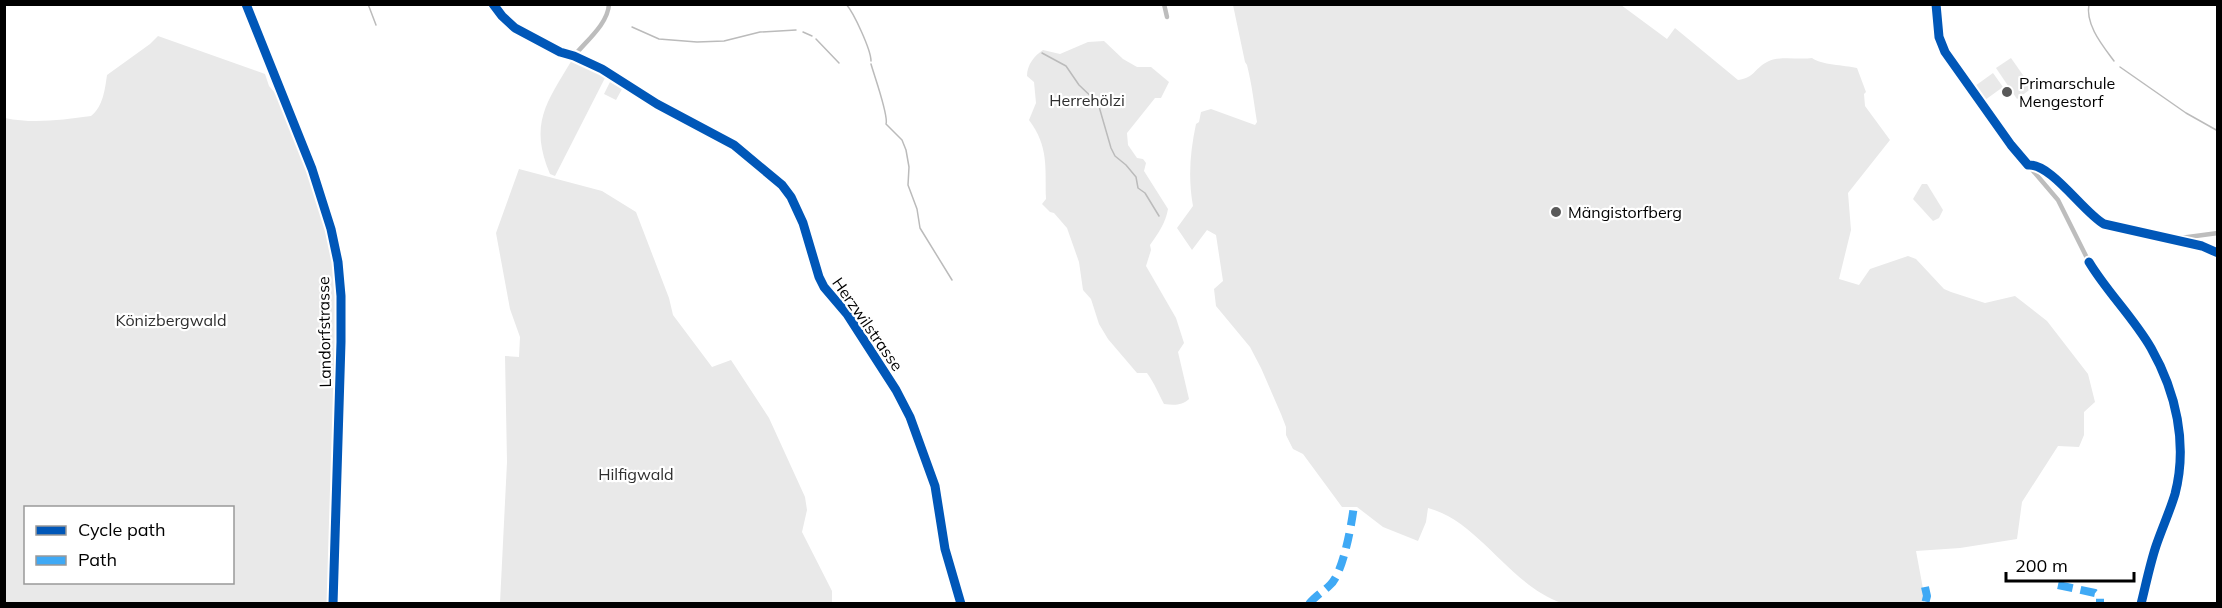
<svg xmlns="http://www.w3.org/2000/svg" width="2222" height="608" font-family="Mulish,sans-serif">
  <rect width="100%" height="100%" fill="#fff"/>
  <g fill="#e9e9e9" fill-rule="evenodd">
    <path d="M 1233,5 L 1621,5 L 1667,39 L 1675,28 L 1738,80 C 1755,78 1755,67 1769,61 C 1780,56 1800,60 1812,58 C 1821,65 1844,65 1857,68 L 1866,92 L 1864,94 L 1865,106 L 1890,140 L 1848,193 L 1851,230 L 1839,279 L 1859,285 L 1870,269 L 1908,256 L 1916,259 L 1944,289 L 1951,292 L 1985,303 L 2015,296 L 2047,321 L 2088,374 L 2095,402 L 2084,412 L 2084,435 L 2079,447 L 2058,446 L 2022,502 L 2017,539 L 1960,548 L 1916,551 L 1924,594 L 1924,603 L 1562,603 C 1510,586 1479,521 1428,508 L 1426,522 L 1418,541 L 1383,527 L 1357,507 L 1342,507 L 1303,454 L 1293,449 L 1286,435 L 1286,427 L 1281,414 L 1261,368 L 1250,347 L 1216,306 L 1214,289 L 1223,281 L 1216,235 L 1207,230 L 1192,250 L 1177,228 L 1193,206 C 1188,178 1190,152 1196,124 L 1199,122 L 1201,112 L 1211,109 L 1255,125 L 1257,122 C 1254,103 1252,85 1247,65 L 1245,62 Z"/>
    <path d="M 158,36 L 265,74 L 269,86 L 282,101 L 313,179 L 328,231 L 336,282 L 336,392 L 329,603 L 5,603 L 5,118 C 33,124 62,120 91,116 C 103,107 105,89 107,75 L 150,44 ZM 26,508 L 232,508 L 232,582 L 26,582 Z"/>
    <path d="M 1104,41 L 1123,59 L 1137,67 L 1151,67 L 1169,82 L 1161,98 L 1155,98 L 1127,133 L 1128,145 L 1137,158 L 1143,159 L 1146,163 L 1144,171 L 1168,209 C 1166,222 1158,234 1150,245 L 1151,250 L 1146,266 L 1176,318 L 1184,343 L 1178,352 L 1189,399 C 1182,406 1173,405 1164,404 C 1158,393 1155,384 1147,373 L 1137,373 L 1108,339 L 1099,324 L 1091,299 L 1083,290 L 1079,262 L 1067,228 L 1054,213 L 1050,212 L 1042,204 L 1046,199 C 1045,167 1049,147 1029,120 L 1036,103 L 1034,82 L 1027,76 C 1027,65 1034,56 1043,50 L 1060,54 L 1088,42 Z"/>
    <polygon points="2011,58 2032,88 2017,99 1996,68"/>
    <path d="M 577,59 L 591,66 L 591,68 L 594,66 L 607,74 L 555,176 L 550,174 C 529,124 546,103 572,60 Z"/>
    <polygon points="1993,73 2003,87 1985,100 1975,86"/>
    <polygon points="610,82 622,89 616,100 604,94"/>
    <polygon points="519,169 602,191 636,212 669,298 673,315 712,367 731,360 769,418 805,497 807,510 802,532 832,591 832,603 500,603 507,462 505,356 519,357 520,337 510,309 496,233"/>
    <polygon points="1922,184 1927,184 1943,210 1939,218 1933,221 1913,199"/>
  </g>
  <g fill="none" stroke-linecap="round" stroke-linejoin="round">
    <g stroke="#bbb" stroke-width="1.5">
      <polyline points="368,4 376,25"/>
      <path d="M 846,4 C 854,13 871,50 871,61"/>
      <path d="M 2089,4 C 2085,25 2103,46 2114,61"/>
      <polyline points="632,27 659,39 697,42 724,41 760,32 796,30"/>
      <polyline points="803,32 812,36"/>
      <polyline points="816,39 839,63"/>
      <polyline points="1042,53 1066,66 1079,85 1098,103 1111,148 1115,156 1126,165 1136,177 1138,188 1145,193 1159,216"/>
      <path d="M 871,64 C 874,75 889,116 886,124 L 902,140 L 906,150 L 909,167 L 908,185 L 917,209 L 920,228 L 952,280"/>
      <polyline points="2120,67 2186,113 2218,131"/>
    </g>
    <g stroke="#bdbdbd" stroke-width="4.5">
      <polyline points="246,4 312,169 331,229 338,262 341,296 341,342 333,604"/>
      <polyline points="493,4 502,16 515,28 560,52 574,56 602,69 657,104 734,145 782,185 791,197 803,223 819,277 824,287 847,314 896,390 910,417 935,486 945,549 961,604"/>
      <polyline points="1164,4 1167,17"/>
      <polyline points="1936,4 1939,37 1945,52 2011,145 2058,200 2089,262 2102,282 2145,337 2170,389 2178,426 2180,449 2179,474 2173,501 2155,547 2141,604"/>
      <path d="M 574,56 C 586,41 608,24 609,4"/>
      <path d="M 2028,165 C 2051,163 2083,212 2104,224 L 2202,246 L 2218,253"/>
      <polyline points="2173,239 2218,233"/>
    </g>
    <g stroke="#3fa9f5" stroke-width="8" stroke-dasharray="15 8" stroke-linecap="butt">
      <polyline points="2058,585 2095,593 2100,597 2100,604"/>
      <polyline points="1925,587 1927,596 1925,604"/>
      <path d="M 1309,604 C 1315,596 1323,592 1330,585 C 1343,574 1352,523 1354,505"/>
    </g>
    <g stroke="#fff" stroke-width="13">
      <g id="cycleway">
        <polyline points="246,4 312,169 331,229 338,262 341,296 341,342 333,604"/>
        <polyline points="493,4 502,16 515,28 560,52 574,56 602,69 657,104 734,145 782,185 791,197 803,223 819,277 824,287 847,314 896,390 910,417 935,486 945,549 961,604"/>
        <path d="M 1936,4 L 1939,37 L 1945,52 L 2011,145 L 2028,165 C 2051,163 2083,212 2104,224 L 2202,246 L 2218,253"/>
        <path d="M 2089,262 C 2107,292 2133,317 2151,348 C 2176,392 2188,444 2175,494 C 2170,511 2162,528 2156,546 C 2150,564 2146,584 2141,604"/>
      </g>
    </g>
    <use href="#cycleway" stroke="#0057b8" stroke-width="9"/>
  </g>
  <g fill="#595959" stroke="#fff" stroke-width="2">
    <circle cx="2007" cy="92" r="6"/>
    <circle cx="1556" cy="212" r="6"/>
  </g>
  <g text-anchor="middle" dominant-baseline="central" stroke-width="4.5" stroke-linejoin="round" paint-order="stroke">
    <g font-size="16" fill="#000" stroke="#fff" text-anchor="start">
      <text x="2019" y="83">Primarschule<tspan x="2019" dy="18">Mengestorf</tspan></text>
      <text x="1568" y="212">Mängistorfberg</text>
    </g>
    <g font-size="16" fill="#2e2e2e" stroke="#fff">
      <text x="1087" y="100">Herrehölzi</text>
      <text x="171" y="320">Könizbergwald</text>
      <text x="636" y="474">Hilfigwald</text>
    </g>
    <g font-size="16" fill="#000" stroke="#fff">
      <text transform="translate(868 324) rotate(55)">Herzwilstrasse</text>
      <text transform="translate(324 332) rotate(-91)">Landorfstrasse</text>
    </g>
  </g>
  <rect width="2222" height="608" fill="none" stroke="#000000" stroke-width="12"/>
  <rect x="24" y="506" width="210" height="78" fill="#ffffff" stroke="#999999" stroke-width="1.5"/>
  <rect x="36" y="526" width="30" height="9" fill="#0057b8" stroke="#999999" stroke-width="1.5"/>
  <text x="78" y="536" font-size="18" fill="#000000">Cycle path</text>
  <rect x="36" y="556" width="30" height="9" fill="#3fa9f5" stroke="#999999" stroke-width="1.5"/>
  <text x="78" y="566" font-size="18" fill="#000000">Path</text>
  <path d="M2006 572v9h128v-9" fill="none" stroke="#000000" stroke-width="3"/>
  <text x="2015" y="572" font-size="18" fill="#000000" stroke="#ffffff" stroke-width="4.5" paint-order="stroke">200 m</text>
</svg>
